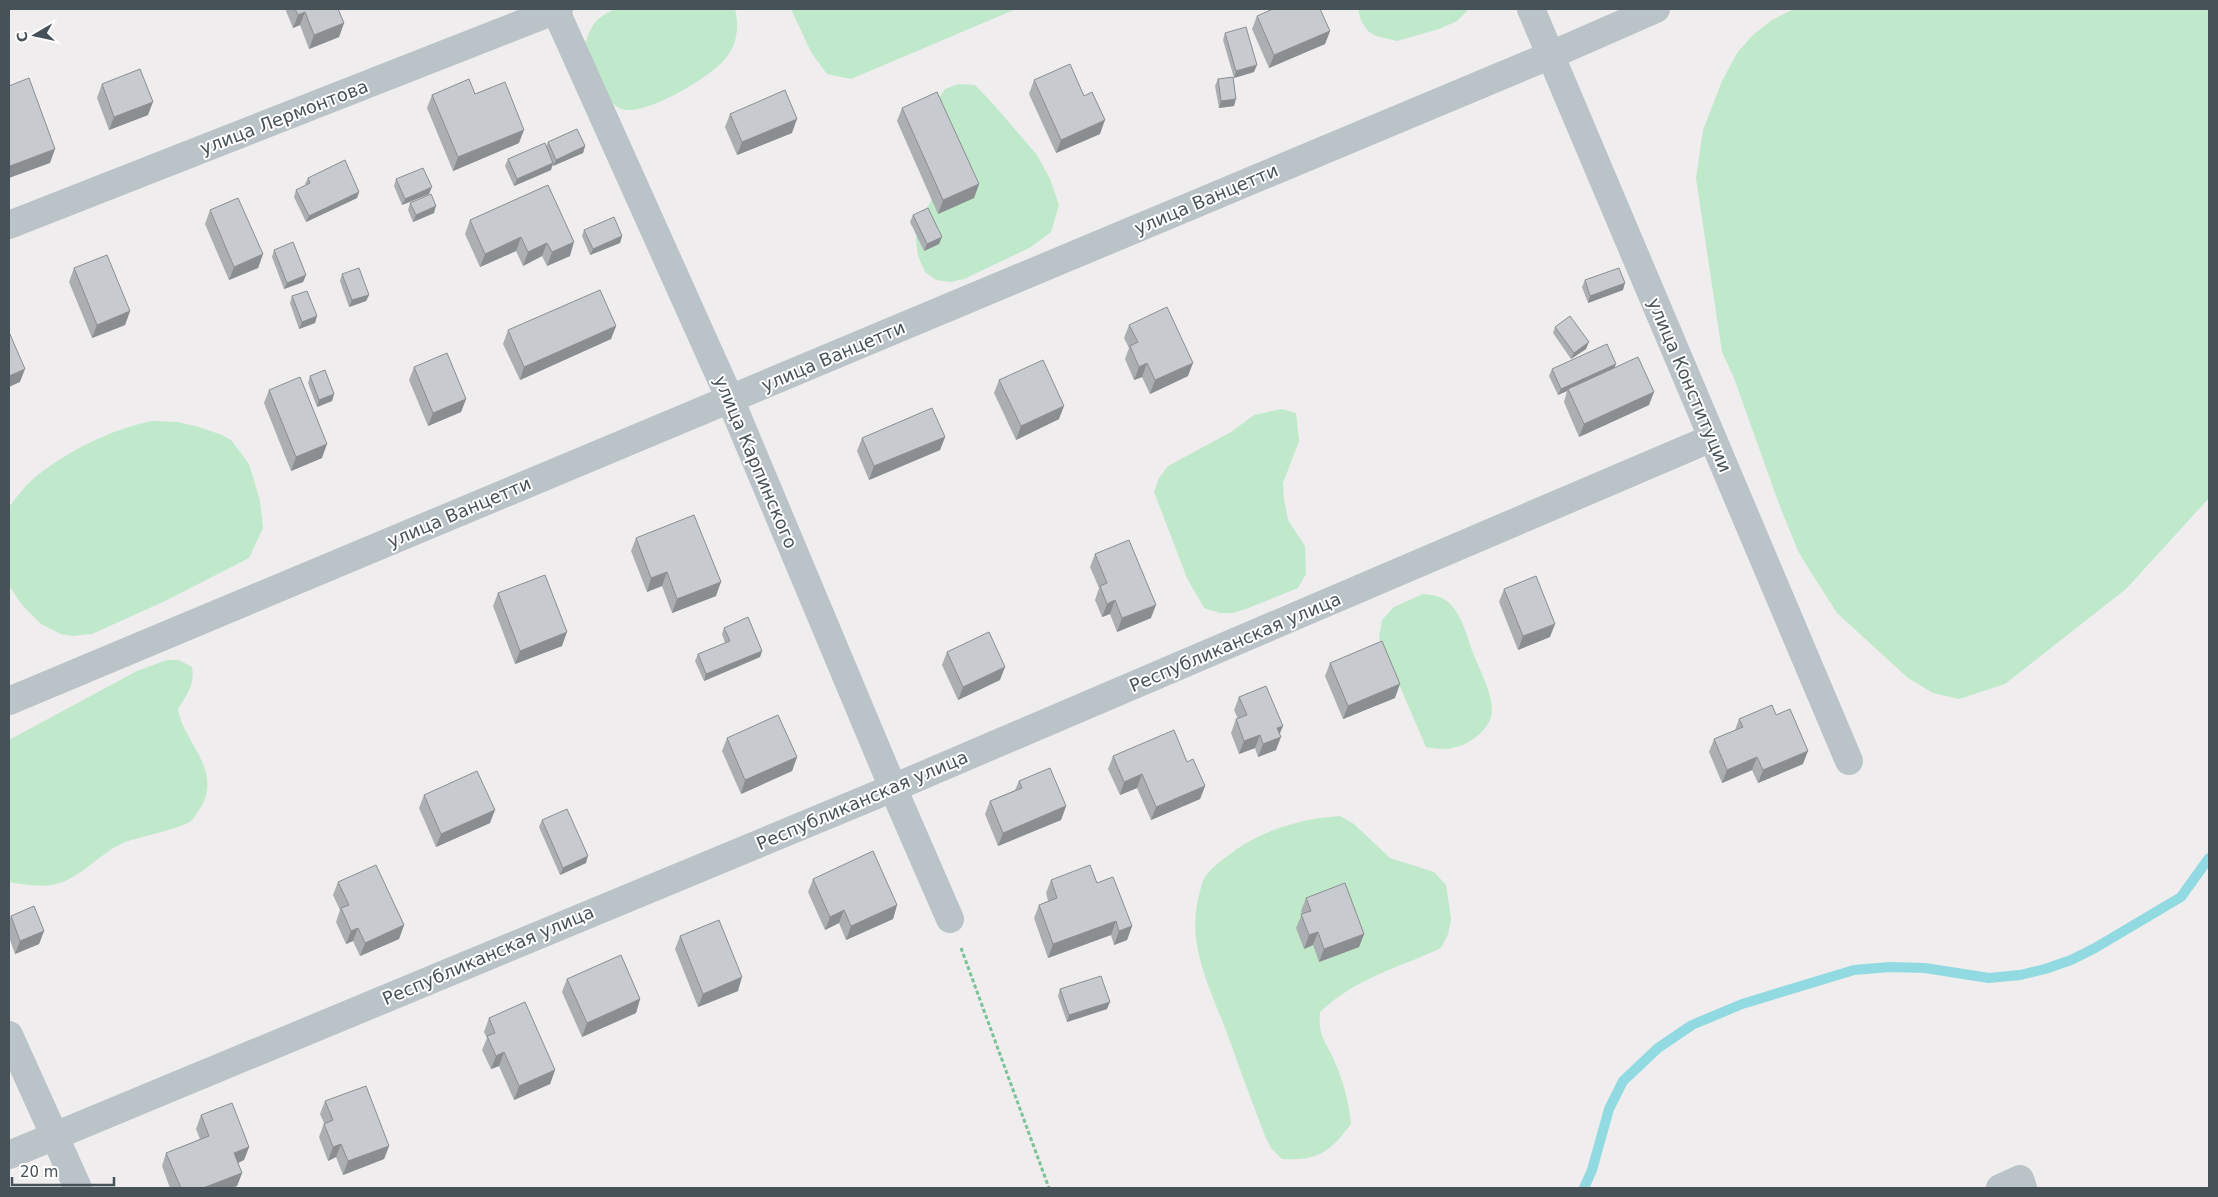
<svg xmlns="http://www.w3.org/2000/svg" width="2218" height="1197" font-family="'DejaVu Sans',sans-serif">
  <rect width="100%" height="100%" fill="#efeded"/>
  <g fill="#bfe9ca">
    <path d="M 615,9 L 735,9 C 739,26 738,44 725,59 C 711,77 640,120 619,108 C 599,96 593,65 585,45 C 591,24 596,18 615,9 Z"/>
    <polygon points="791,9 1016,9 851,79 827,74 811,52"/>
    <polygon points="1358,9 1469,9 1457,21 1439,29 1397,41 1376,36 1368,31 1361,21"/>
    <polygon points="1794,9 2209,9 2209,498 2126,589 2005,684 1959,699 1933,693 1908,678 1837,613 1812,574 1798,551 1779,504 1734,378 1722,352 1696,178 1703,130 1722,81 1737,53 1753,35 1772,20"/>
    <polygon points="959,84 975,85 994,105 1037,155 1050,179 1059,205 1051,232 1031,247 964,279 950,282 936,280 925,272 918,256 916,240 917,226 932,199 938,100 945,89"/>
    <polygon points="1282,409 1296,413 1299,441 1283,483 1284,499 1288,520 1305,546 1306,574 1298,588 1246,609 1233,613 1220,613 1204,608 1187,578 1154,492 1159,478 1168,466 1231,432 1254,415"/>
    <path d="M 153,421 L 178,422 L 199,427 L 222,435 L 231,440 L 249,464 L 260,501 L 263,528 L 249,558 L 165,601 L 92,634 L 72,636 L 61,634 L 41,624 L 22,605 L 10,587 L 9,507 C 16,498 23,488 32,480 C 63,453 113,428 153,421 Z"/>
    <path d="M 1423,594 C 1433,595 1441,596 1448,602 C 1462,614 1467,637 1473,653 C 1480,671 1492,692 1492,711 C 1492,727 1471,744 1456,747 C 1446,750 1437,749 1426,747 L 1379,638 L 1382,620 L 1394,607 Z"/>
    <path d="M 167,660 L 179,660 L 192,667 C 195,685 187,694 178,709 C 182,737 211,760 207,790 C 206,800 198,813 192,820 C 185,828 137,837 123,843 C 98,854 79,881 51,885 C 37,887 22,884 9,882 L 9,740 L 137,671 Z"/>
    <path d="M 1340,816 L 1354,824 L 1390,858 L 1434,872 L 1446,885 L 1451,919 L 1448,934 L 1441,948 C 1398,968 1356,978 1320,1012 C 1318,1033 1323,1038 1332,1056 C 1342,1076 1349,1102 1351,1124 C 1330,1152 1318,1161 1282,1159 L 1271,1148 L 1265,1136 C 1252,1102 1239,1067 1227,1033 C 1210,988 1186,944 1199,895 C 1201,889 1202,881 1205,877 C 1212,866 1227,857 1237,849 C 1265,829 1306,818 1340,816 Z"/>
  </g>
  <g fill="none" stroke-linecap="round" stroke-linejoin="round">
    <polyline stroke="#91dae1" stroke-width="10" points="1584,1188 1592,1170 1609,1109 1623,1081 1658,1048 1692,1025 1742,1004 1854,970 1890,967 1925,968 1989,978 2020,975 2045,969 2071,960 2095,948 2181,897 2209,858"/>
    <polyline stroke="#7bc397" stroke-width="3" stroke-dasharray="4 2.5" stroke-linecap="butt" points="961,948 1049,1188"/>
    <g stroke="#bac3c8" stroke-width="28">
      <polyline points="555,9 730,399 893,788 950,919"/>
      <polyline points="1531,9 1849,761"/>
      <polyline points="9,225 559,9"/>
      <polyline points="9,701 1551,55 1656,9"/>
      <polyline points="9,1035 78,1188"/>
      <polyline points="9,1155 893,788 1712,438"/>
      <polyline points="2000,1188 2020,1179 2023,1188"/>
    </g>
  </g>
  <g fill="#abafb2">
    <polygon points="287,9 338,9 344,23 339,37 309,49 300,25 293,28 286,11"/>
    <polygon points="1257,16 1330,31 1325,44 1269,68 1252,29"/>
    <polygon points="1225,33 1254,72 1234,78 1223,40"/>
    <polygon points="1218,79 1234,106 1219,108 1215,86"/>
    <polygon points="1034,80 1100,134 1056,153 1029,94"/>
    <polygon points="102,84 148,115 109,130 97,98"/>
    <polygon points="475,94 519,143 453,171 427,108 432,95"/>
    <polygon points="902,108 979,184 974,198 938,214 897,121"/>
    <polygon points="730,114 792,133 737,155 725,127"/>
    <polygon points="548,142 585,146 583,153 553,166 552,165 551,170 514,186 505,166 508,159 546,147"/>
    <polygon points="308,178 359,192 357,198 306,222 294,197 296,190 306,185 305,184"/>
    <polygon points="396,179 429,194 402,205 394,186"/>
    <polygon points="548,185 570,256 547,266 542,256 523,266 516,251 480,267 465,234 470,220"/>
    <polygon points="410,203 434,213 413,222 408,210"/>
    <polygon points="210,210 263,254 258,268 229,280 205,224"/>
    <polygon points="913,215 939,244 924,251 910,222"/>
    <polygon points="584,230 622,236 620,243 590,255 582,236"/>
    <polygon points="274,250 306,275 303,282 284,289 272,257"/>
    <polygon points="74,268 130,311 125,325 92,338 69,282"/>
    <polygon points="342,274 369,295 366,301 349,307 340,281"/>
    <polygon points="1585,280 1623,290 1588,303 1582,287"/>
    <polygon points="292,296 315,323 299,329 290,303"/>
    <polygon points="1129,325 1188,376 1150,394 1142,377 1134,380 1125,359 1129,348 1124,338"/>
    <polygon points="616,326 611,339 520,380 503,344 508,330"/>
    <polygon points="1555,327 1586,349 1571,359 1553,333"/>
    <polygon points="1616,364 1614,368 1649,405 1579,437 1564,402 1567,391 1558,395 1549,376 1552,369"/>
    <polygon points="414,367 466,399 461,412 428,426 409,380"/>
    <polygon points="310,376 334,394 332,401 317,407 308,383"/>
    <polygon points="999,380 1059,419 1016,440 994,393"/>
    <polygon points="269,390 322,458 291,471 264,403"/>
    <polygon points="945,437 940,450 869,480 857,451 862,438"/>
    <polygon points="636,538 716,596 672,613 662,586 647,592 631,551"/>
    <polygon points="1095,554 1151,618 1117,632 1110,614 1102,617 1095,600 1099,588 1090,567"/>
    <polygon points="1504,589 1550,637 1518,650 1499,602"/>
    <polygon points="498,593 562,646 515,664 493,606"/>
    <polygon points="724,628 762,651 760,657 704,681 695,661 698,654 725,643 722,634"/>
    <polygon points="947,652 1000,680 958,700 942,665"/>
    <polygon points="1330,663 1395,698 1343,719 1325,676"/>
    <polygon points="1239,697 1280,734 1276,750 1258,757 1255,748 1239,754 1231,733 1236,719 1238,719 1234,710"/>
    <polygon points="1776,715 1803,764 1758,783 1752,770 1722,783 1709,752 1714,739 1735,730 1739,719"/>
    <polygon points="727,738 797,757 792,771 741,794 722,751"/>
    <polygon points="1113,756 1187,762 1205,786 1200,799 1151,820 1137,788 1120,795 1108,769"/>
    <polygon points="1019,781 1066,806 1061,820 998,846 985,814 990,801 1015,790"/>
    <polygon points="424,795 490,823 436,847 419,808"/>
    <polygon points="542,820 586,863 560,875 539,827"/>
    <polygon points="813,879 897,905 893,919 846,940 839,923 825,930 808,892"/>
    <polygon points="1051,880 1097,883 1132,926 1127,940 1114,945 1111,935 1048,958 1034,918 1039,905 1048,901 1046,893"/>
    <polygon points="338,882 404,925 399,939 360,956 353,941 346,944 336,922 340,910 333,895"/>
    <polygon points="1306,898 1364,934 1359,947 1319,962 1313,945 1304,949 1296,928 1302,914 1301,911"/>
    <polygon points="11,916 44,931 39,944 15,954 9,937 9,921"/>
    <polygon points="680,936 738,991 698,1007 675,949"/>
    <polygon points="567,979 640,999 636,1013 582,1037 562,992"/>
    <polygon points="1060,989 1107,1009 1067,1022 1058,996"/>
    <polygon points="489,1018 555,1070 550,1084 514,1100 499,1066 491,1069 482,1050 487,1038 484,1032"/>
    <polygon points="325,1101 389,1146 384,1159 343,1175 336,1157 328,1161 319,1137 324,1123 320,1114"/>
    <polygon points="201,1115 249,1147 244,1160 238,1163 242,1173 237,1186 231,1188 170,1188 162,1166 166,1153 200,1139 196,1129"/>
  </g>
  <g fill="#8b8e91">
    <polygon points="305,12 300,25 293,28 298,15"/>
    <polygon points="344,23 339,37 309,49 314,35"/>
    <polygon points="1330,31 1325,44 1269,68 1274,55"/>
    <polygon points="1257,65 1254,72 1234,78 1236,71"/>
    <polygon points="1236,99 1234,106 1219,108 1221,101"/>
    <polygon points="153,102 148,115 109,130 114,117"/>
    <polygon points="797,119 792,133 737,155 742,142"/>
    <polygon points="1105,120 1100,134 1056,153 1061,140"/>
    <polygon points="524,130 519,143 453,171 458,157"/>
    <polygon points="585,146 583,153 553,166 556,160"/>
    <polygon points="55,149 50,163 9,178 9,168 10,166"/>
    <polygon points="553,163 551,170 514,186 517,179"/>
    <polygon points="979,184 974,198 938,214 943,200"/>
    <polygon points="432,187 429,194 402,205 405,199"/>
    <polygon points="359,192 357,198 306,222 309,216"/>
    <polygon points="436,206 434,213 413,222 416,215"/>
    <polygon points="622,236 620,243 590,255 593,249"/>
    <polygon points="521,237 516,251 480,267 485,254"/>
    <polygon points="942,237 939,244 924,251 927,244"/>
    <polygon points="574,242 570,256 547,266 552,252"/>
    <polygon points="547,243 542,256 523,266 528,252"/>
    <polygon points="263,254 258,268 229,280 234,267"/>
    <polygon points="306,275 303,282 284,289 287,283"/>
    <polygon points="1625,283 1623,290 1588,303 1590,296"/>
    <polygon points="369,295 366,301 349,307 352,300"/>
    <polygon points="130,311 125,325 92,338 97,325"/>
    <polygon points="317,316 315,323 299,329 302,322"/>
    <polygon points="616,326 611,339 520,380 524,367"/>
    <polygon points="1589,342 1586,349 1571,359 1574,353"/>
    <polygon points="1147,363 1142,377 1134,380 1139,367"/>
    <polygon points="1193,363 1188,376 1150,394 1155,380"/>
    <polygon points="1616,364 1613,371 1568,389 1567,391 1558,395 1561,389"/>
    <polygon points="25,369 20,382 9,387 9,376"/>
    <polygon points="1654,392 1649,405 1579,437 1584,424"/>
    <polygon points="334,394 332,401 317,407 319,400"/>
    <polygon points="466,399 461,412 428,426 433,413"/>
    <polygon points="1064,406 1059,419 1016,440 1021,426"/>
    <polygon points="945,437 940,450 869,480 874,466"/>
    <polygon points="327,444 322,458 291,471 296,457"/>
    <polygon points="667,572 662,586 647,592 651,578"/>
    <polygon points="721,582 716,596 672,613 677,599"/>
    <polygon points="1115,600 1110,614 1102,617 1107,604"/>
    <polygon points="1156,605 1151,618 1117,632 1122,618"/>
    <polygon points="1555,624 1550,637 1518,650 1523,636"/>
    <polygon points="567,632 562,646 515,664 520,651"/>
    <polygon points="762,651 760,657 704,681 706,674"/>
    <polygon points="1005,667 1000,680 958,700 963,687"/>
    <polygon points="1400,684 1395,698 1343,719 1348,706"/>
    <polygon points="1283,726 1278,738 1281,737 1276,750 1258,757 1263,744 1277,728"/>
    <polygon points="1260,735 1255,748 1239,754 1244,741"/>
    <polygon points="1808,751 1803,764 1758,783 1763,770"/>
    <polygon points="797,757 792,771 741,794 745,780"/>
    <polygon points="1757,757 1752,770 1722,783 1727,770"/>
    <polygon points="1142,774 1137,788 1120,795 1124,782"/>
    <polygon points="1205,786 1200,799 1151,820 1156,807"/>
    <polygon points="1066,806 1061,820 998,846 1003,833"/>
    <polygon points="495,810 490,823 436,847 441,834"/>
    <polygon points="588,856 586,863 560,875 563,868"/>
    <polygon points="897,905 893,919 846,940 851,926"/>
    <polygon points="844,910 839,923 825,930 830,917"/>
    <polygon points="1116,921 1111,935 1048,958 1053,944"/>
    <polygon points="404,925 399,939 360,956 365,943"/>
    <polygon points="1132,926 1127,940 1114,945 1119,931"/>
    <polygon points="358,928 353,941 346,944 351,931"/>
    <polygon points="44,931 39,944 15,954 20,941"/>
    <polygon points="1318,932 1313,945 1304,949 1309,935"/>
    <polygon points="1364,934 1359,947 1319,962 1324,949"/>
    <polygon points="742,977 738,991 698,1007 703,994"/>
    <polygon points="640,999 636,1013 582,1037 587,1023"/>
    <polygon points="1110,1002 1107,1009 1067,1022 1069,1015"/>
    <polygon points="504,1052 499,1066 491,1069 496,1056"/>
    <polygon points="555,1070 550,1084 514,1100 519,1086"/>
    <polygon points="341,1144 336,1157 328,1161 333,1147"/>
    <polygon points="389,1146 384,1159 343,1175 348,1161"/>
    <polygon points="249,1147 244,1160 229,1167 234,1153"/>
    <polygon points="242,1173 237,1186 231,1188 203,1188"/>
  </g>
  <g fill="#c7cbcf" stroke="#8b8e91">
    <polygon points="295,9 338,9 344,23 314,35 305,12 298,15"/>
    <polygon points="1273,9 1320,9 1330,31 1274,55 1257,16"/>
    <polygon points="1246,27 1257,65 1236,71 1225,33"/>
    <polygon points="1070,64 1084,96 1092,92 1105,120 1061,140 1034,80"/>
    <polygon points="140,69 153,102 114,117 102,84"/>
    <polygon points="1233,77 1236,99 1221,101 1218,79"/>
    <polygon points="29,78 55,149 10,166 9,163 9,86"/>
    <polygon points="469,79 475,94 505,82 524,130 458,157 432,95"/>
    <polygon points="785,90 797,119 742,142 730,114"/>
    <polygon points="937,92 979,184 943,200 902,108"/>
    <polygon points="577,129 585,146 556,160 548,142"/>
    <polygon points="545,143 553,163 517,179 508,159"/>
    <polygon points="345,160 359,192 309,216 296,190 310,183 308,178"/>
    <polygon points="423,168 432,187 405,199 396,179"/>
    <polygon points="548,185 574,242 552,252 547,243 528,252 521,237 485,254 470,220"/>
    <polygon points="431,194 436,206 416,215 410,203"/>
    <polygon points="238,198 263,254 234,267 210,210"/>
    <polygon points="928,208 942,237 927,244 913,215"/>
    <polygon points="614,217 622,236 593,249 584,230"/>
    <polygon points="293,242 306,275 287,283 274,250"/>
    <polygon points="107,255 130,311 97,325 74,268"/>
    <polygon points="359,268 369,295 352,300 342,274"/>
    <polygon points="1619,268 1625,283 1590,296 1585,280"/>
    <polygon points="600,290 616,326 524,367 508,330"/>
    <polygon points="307,291 317,316 302,322 292,296"/>
    <polygon points="1167,307 1193,363 1155,380 1147,363 1139,367 1130,346 1138,342 1129,325"/>
    <polygon points="1570,316 1589,342 1574,353 1555,327"/>
    <polygon points="9,332 25,369 9,376"/>
    <polygon points="1607,344 1616,364 1561,389 1552,369"/>
    <polygon points="447,353 466,399 433,413 414,367"/>
    <polygon points="1638,357 1654,392 1584,424 1568,389"/>
    <polygon points="1043,360 1064,406 1021,426 999,380"/>
    <polygon points="325,370 334,394 319,400 310,376"/>
    <polygon points="300,377 327,444 296,457 269,390"/>
    <polygon points="932,408 945,437 874,466 862,438"/>
    <polygon points="694,515 721,582 677,599 667,572 651,578 636,538"/>
    <polygon points="1129,540 1156,605 1122,618 1115,600 1107,604 1100,586 1107,583 1095,554"/>
    <polygon points="545,575 567,632 520,651 498,593"/>
    <polygon points="1536,576 1555,624 1523,636 1504,589"/>
    <polygon points="748,617 762,651 706,674 698,654 730,641 724,628"/>
    <polygon points="989,632 1005,667 963,687 947,652"/>
    <polygon points="1382,641 1400,684 1348,706 1330,663"/>
    <polygon points="1266,686 1283,726 1277,728 1281,737 1263,744 1260,735 1244,741 1236,719 1247,715 1239,697"/>
    <polygon points="1772,705 1776,715 1790,709 1808,751 1763,770 1757,757 1727,770 1714,739 1743,727 1739,719"/>
    <polygon points="778,715 797,757 745,780 727,738"/>
    <polygon points="1174,730 1187,762 1193,759 1205,786 1156,807 1142,774 1124,782 1113,756"/>
    <polygon points="1050,768 1066,806 1003,833 990,801 1022,788 1019,781"/>
    <polygon points="477,771 495,810 441,834 424,795"/>
    <polygon points="567,809 588,856 563,868 542,820"/>
    <polygon points="873,851 897,905 851,926 844,910 830,917 813,879"/>
    <polygon points="376,865 404,925 365,943 358,928 351,931 341,908 349,905 338,882"/>
    <polygon points="1090,865 1097,883 1113,877 1132,926 1119,931 1116,921 1053,944 1039,905 1057,898 1051,880"/>
    <polygon points="1345,883 1364,934 1324,949 1318,932 1309,935 1301,914 1311,911 1306,898"/>
    <polygon points="34,906 44,931 20,941 11,916"/>
    <polygon points="719,920 742,977 703,994 680,936"/>
    <polygon points="621,955 640,999 587,1023 567,979"/>
    <polygon points="1101,976 1110,1002 1069,1015 1060,989"/>
    <polygon points="525,1002 555,1070 519,1086 504,1052 496,1056 487,1036 495,1033 489,1018"/>
    <polygon points="366,1086 389,1146 348,1161 341,1144 333,1147 324,1124 333,1120 325,1101"/>
    <polygon points="232,1103 249,1147 234,1153 242,1173 203,1188 181,1188 166,1153 209,1136 201,1115"/>
  </g>
  <g text-anchor="middle" dominant-baseline="central" stroke-width="4" stroke-linejoin="round" paint-order="stroke">
    <g font-size="18" fill="#475258" stroke="#fff">
      <text transform="translate(284 117) rotate(-21)">улица Лермонтова</text>
      <text transform="translate(1206 199) rotate(-23)">улица Ванцетти</text>
      <text transform="translate(833 356) rotate(-23)">улица Ванцетти</text>
      <text transform="translate(1690 385) rotate(67)">улица Конституции</text>
      <text transform="translate(756 462) rotate(67)">улица Карпинского</text>
      <text transform="translate(459 512) rotate(-23)">улица Ванцетти</text>
      <text transform="translate(1235 642) rotate(-23)">Республиканская улица</text>
      <text transform="translate(862 800) rotate(-23)">Республиканская улица</text>
      <text transform="translate(488 955) rotate(-23)">Республиканская улица</text>
    </g>
  </g>
  <rect width="2218" height="1197" fill="none" stroke="#475258" stroke-width="20"/>
  <g transform="translate(35 35) rotate(261)" stroke="#ffffff" stroke-width="4" paint-order="stroke">
  <path d="M0-4L9 19L0 12L-9 19Z" fill="#475258"/>
  <text y="-8" font-size="14" font-weight="bold" text-anchor="middle" fill="#475258">С</text>
  </g>
  <path d="M12 1177v8h102v-8" fill="none" stroke="#475258" stroke-width="2.5"/>
  <text x="20" y="1177" font-size="15" fill="#475258" stroke="#ffffff" stroke-width="4" paint-order="stroke">20 m</text>
</svg>
